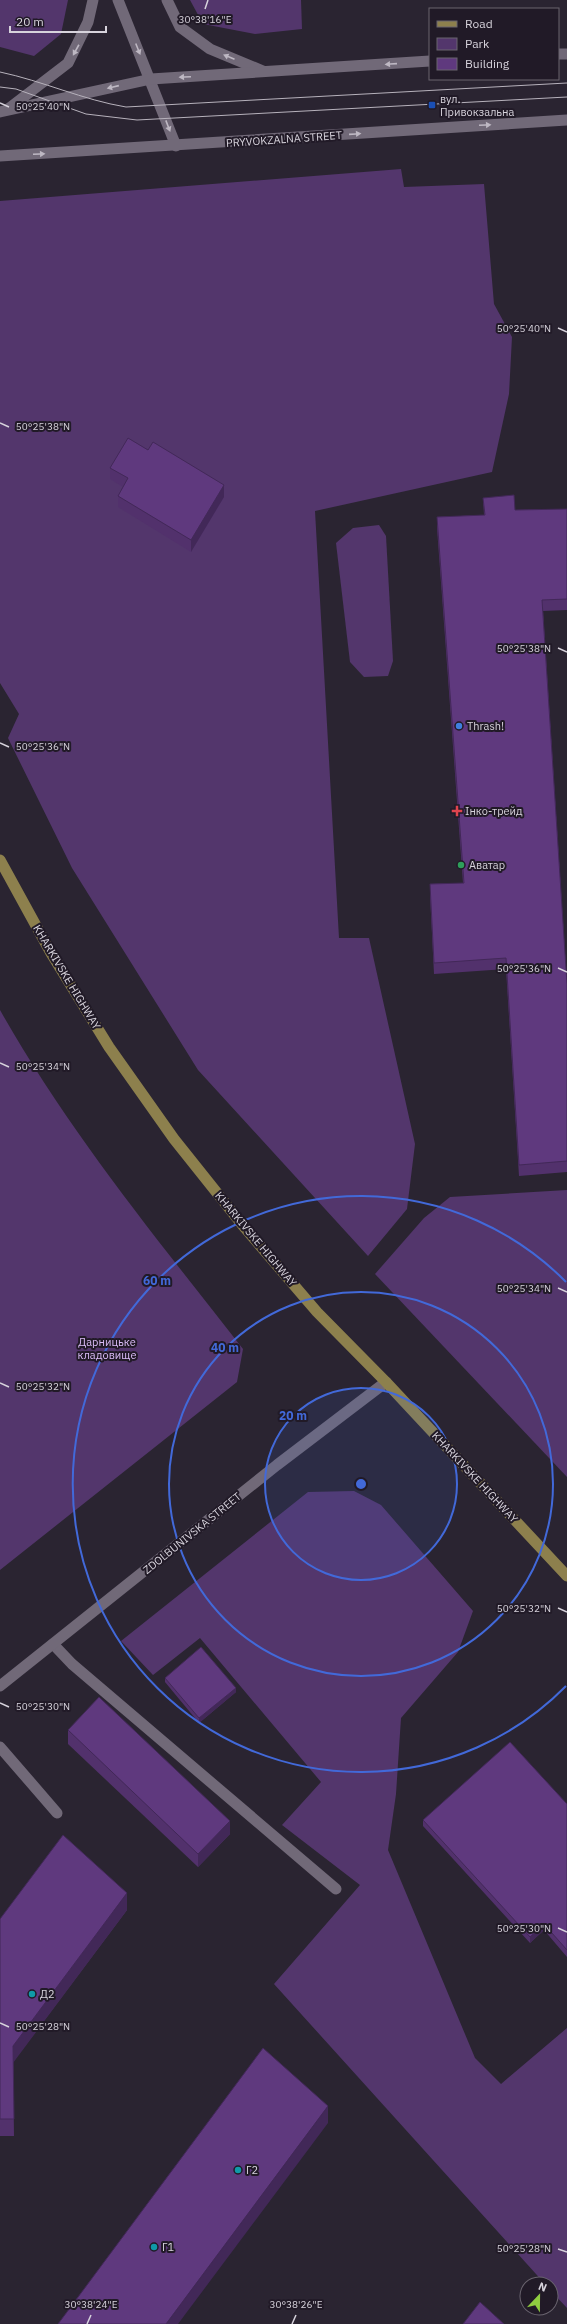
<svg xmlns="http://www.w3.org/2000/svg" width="567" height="2324" font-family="'IBM Plex Sans',sans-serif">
  <rect width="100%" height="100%" fill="#2a2431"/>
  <g fill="#53366c">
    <polygon points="0,0 68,0 61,34 34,56 0,47"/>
    <polygon points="190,0 301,0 302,29 255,34 203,24"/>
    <polygon points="401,169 404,187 484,184 494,304 512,337 509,394 492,472 315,511 339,938 369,938 415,1144 407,1209 368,1256 198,1070 72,868 8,738 19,714 0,683 0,201"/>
    <polygon points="379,525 386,536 393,661 388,676 364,677 350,662 336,543 353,528"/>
    <path d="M 0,1010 C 68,1131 158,1240 243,1349 L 237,1382 L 0,1570 Z"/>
    <polygon points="567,1190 567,1477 375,1274 424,1218 450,1197"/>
    <polygon points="354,1491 381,1505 473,1611 458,1652 401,1718 396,1794 388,1850 475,2058 501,2084 567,2028 567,2308 551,2291 551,2284 545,2284 274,1984 360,1885 282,1825 321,1782 200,1638 153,1675 121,1641 308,1492"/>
  </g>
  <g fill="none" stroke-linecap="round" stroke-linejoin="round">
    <g stroke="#716978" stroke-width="11">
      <polyline points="53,1644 72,1664 336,1889"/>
      <polyline points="0,1747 57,1813"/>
    </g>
    <g stroke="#716978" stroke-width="11">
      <polyline points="118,0 176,146"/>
      <polyline points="167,0 180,27 210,49 263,71"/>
      <polyline points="558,54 567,54"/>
      <polyline points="8,109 68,63 88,22 93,0"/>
      <polyline points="0,112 151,79 430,61"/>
      <polyline points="0,156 567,120"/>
      <polyline points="0,1686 277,1465 386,1382"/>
    </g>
    <polyline stroke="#8d804d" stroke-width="11" points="0,860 51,953 109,1047 174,1139 245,1228 317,1312 386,1382 567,1576"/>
    <g stroke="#b7b2bc" stroke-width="1">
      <path d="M 0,72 C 43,81 83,100 126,107 L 567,83"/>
      <polyline points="0,87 16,89 86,114 137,120 567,97"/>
    </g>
  </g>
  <g fill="#52316c">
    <polygon points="110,468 224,497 191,552 118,507 118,496 123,487 110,479"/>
    <polygon points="483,498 515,510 567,509 567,610 543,611 567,984 567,1172 519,1176 506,969 434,974 430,895 430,884 463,883 437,528 437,517 484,515"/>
    <polygon points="165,1678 236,1692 199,1723 165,1682"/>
    <polygon points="68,1730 230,1834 198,1867 68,1744"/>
    <polygon points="567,1804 567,1957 544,1930 530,1943 423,1826 423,1820"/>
    <polygon points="127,1910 13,2062 14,2136 0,2136 0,1919"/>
  </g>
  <g fill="#422858">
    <polygon points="224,485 224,497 191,552 191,540"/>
    <polygon points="236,1688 236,1692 199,1723 199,1718"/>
    <polygon points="230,1821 230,1834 198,1867 198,1854"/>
    <polygon points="127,1893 127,1910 13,2063 13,2046"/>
    <polygon points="544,1924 544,1930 530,1943 530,1937"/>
    <polygon points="328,2106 328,2123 178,2324 166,2324"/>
  </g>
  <g fill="#5f397e" stroke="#422858">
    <polygon points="128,438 148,450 153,442 224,485 191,540 118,496 128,478 110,468"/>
    <polygon points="514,495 515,510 567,509 567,599 542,600 567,984 567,1161 519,1165 506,958 434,963 430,884 464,883 437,517 485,515 483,498"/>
    <polygon points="201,1647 236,1688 199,1718 165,1678"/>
    <polygon points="99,1697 230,1821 198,1854 68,1730"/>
    <polygon points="510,1742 567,1804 567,1950 544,1924 530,1937 423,1820"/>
    <polygon points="63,1835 127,1893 13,2046 14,2119 0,2119 0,1919"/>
    <polygon points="263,2048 328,2106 166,2324 58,2324"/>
    <polygon points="480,2302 504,2324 463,2324"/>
  </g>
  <defs><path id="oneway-solid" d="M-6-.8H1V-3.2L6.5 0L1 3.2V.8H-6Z"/></defs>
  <g fill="#beb8c3">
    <use href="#oneway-solid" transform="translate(138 49) rotate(68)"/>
    <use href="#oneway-solid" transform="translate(76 50) rotate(119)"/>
    <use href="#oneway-solid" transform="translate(229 57) rotate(-157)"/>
    <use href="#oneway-solid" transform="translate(391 64) rotate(176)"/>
    <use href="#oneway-solid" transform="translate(185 77) rotate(177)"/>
    <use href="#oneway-solid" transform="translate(113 87) rotate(167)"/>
    <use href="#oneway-solid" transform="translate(485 125) rotate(-3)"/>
    <use href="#oneway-solid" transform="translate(168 126) rotate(69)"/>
    <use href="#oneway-solid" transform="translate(355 134) rotate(-4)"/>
    <use href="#oneway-solid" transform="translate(39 154) rotate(-3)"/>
  </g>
  <path fill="none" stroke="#d7d3dc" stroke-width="1.5" d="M 205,9 L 208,0M 0,103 L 9,107M 558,328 L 567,332M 0,423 L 9,427M 558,648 L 567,652M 0,743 L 9,747M 558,968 L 567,972M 0,1063 L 9,1067M 558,1288 L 567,1292M 0,1383 L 9,1387M 558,1608 L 567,1612M 0,1703 L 9,1707M 558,1928 L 567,1932M 0,2023 L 9,2027M 558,2249 L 567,2252M 87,2324 L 91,2315M 292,2324 L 296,2315"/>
  <circle cx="361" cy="1484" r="96" fill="#4269d9" fill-opacity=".12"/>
  <g fill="none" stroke="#4269d9" stroke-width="2">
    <circle cx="361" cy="1484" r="96"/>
    <circle cx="361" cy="1484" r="192"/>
    <path d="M566 1686A288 288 0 1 1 566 1282"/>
  </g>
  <rect fill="#1a4fb4" stroke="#211a27" stroke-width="1.5" x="428" y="101" width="8" height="8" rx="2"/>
  <circle fill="#3f7fe0" stroke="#211a27" stroke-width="1.5" cx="459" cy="726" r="4"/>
  <path fill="#e0444e" stroke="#211a27" stroke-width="1.5" d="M455 805h4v4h4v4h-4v4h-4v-4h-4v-4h4z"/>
  <circle fill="#2e9e5b" stroke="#211a27" stroke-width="1.5" cx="461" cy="865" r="4"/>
  <g fill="#0f9aa8" stroke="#211a27" stroke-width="1.5">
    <circle cx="32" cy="1994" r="4"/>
    <circle cx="238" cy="2170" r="4"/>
    <circle cx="154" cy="2247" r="4"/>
  </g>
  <g text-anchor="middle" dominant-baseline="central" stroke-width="4" stroke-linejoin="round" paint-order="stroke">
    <g font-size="11" fill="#d7d3dc" stroke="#211a27" text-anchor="start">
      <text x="440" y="99">вул.<tspan x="440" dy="13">Привокзальна</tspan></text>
      <text x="467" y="726">Thrash!</text>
      <text x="465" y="811">Інко-трейд</text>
      <text x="469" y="865">Аватар</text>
      <text x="40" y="1994">Д2</text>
      <text x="246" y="2170">Г2</text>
      <text x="162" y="2247">Г1</text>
    </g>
    <g font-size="11" fill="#d7d3dc" stroke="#211a27">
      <text transform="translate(284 139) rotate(-4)">PRYVOKZALNA STREET</text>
      <text transform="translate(67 977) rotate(59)">KHARKIVSKE HIGHWAY</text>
      <text transform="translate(256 1239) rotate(50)">KHARKIVSKE HIGHWAY</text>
      <text transform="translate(475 1477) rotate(47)">KHARKIVSKE HIGHWAY</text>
      <text transform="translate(192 1533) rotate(-39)">ZDOLBUNIVSKA STREET</text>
    </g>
    <g font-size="11" fill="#dbbdf8" stroke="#211a27">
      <text x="107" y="1342">Дарницьке<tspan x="107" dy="13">кладовище</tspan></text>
    </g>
  </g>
  <g font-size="10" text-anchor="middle" fill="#d7d3dc" stroke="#211a27" stroke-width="4" stroke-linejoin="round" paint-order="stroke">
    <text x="205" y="23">30°38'16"E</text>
    <text x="43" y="110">50°25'40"N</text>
    <text x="524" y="332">50°25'40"N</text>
    <text x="43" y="430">50°25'38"N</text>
    <text x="524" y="652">50°25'38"N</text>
    <text x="43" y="750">50°25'36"N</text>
    <text x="524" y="972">50°25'36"N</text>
    <text x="43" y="1070">50°25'34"N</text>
    <text x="524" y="1292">50°25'34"N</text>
    <text x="43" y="1390">50°25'32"N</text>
    <text x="524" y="1612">50°25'32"N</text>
    <text x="43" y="1710">50°25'30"N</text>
    <text x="524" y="1932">50°25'30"N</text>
    <text x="43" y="2030">50°25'28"N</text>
    <text x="524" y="2252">50°25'28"N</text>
    <text x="91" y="2308">30°38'24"E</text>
    <text x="296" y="2308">30°38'26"E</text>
  </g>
  <circle cx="361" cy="1484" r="6" fill="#4269d9" stroke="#211a27" stroke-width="2"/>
  <g font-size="12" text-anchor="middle" font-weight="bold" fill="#4269d9" stroke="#211a27" stroke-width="4" stroke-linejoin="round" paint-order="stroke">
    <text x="157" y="1285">60 m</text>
    <text x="225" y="1352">40 m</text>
    <text x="293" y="1420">20 m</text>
  </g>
  <rect x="429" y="8" width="130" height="72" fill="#211a27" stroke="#6a646f"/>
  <rect x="437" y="21" width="20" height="6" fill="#8d804d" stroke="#6a646f"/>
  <text x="465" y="28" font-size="12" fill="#d7d3dc">Road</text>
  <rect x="437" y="38" width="20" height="12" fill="#53366c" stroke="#6a646f"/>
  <text x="465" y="48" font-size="12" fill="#d7d3dc">Park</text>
  <rect x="437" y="58" width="20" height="12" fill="#5f397e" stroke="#6a646f"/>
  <text x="465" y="68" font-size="12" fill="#d7d3dc">Building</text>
  <g transform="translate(539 2296) rotate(22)"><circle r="19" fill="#211a27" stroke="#6a646f"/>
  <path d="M0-3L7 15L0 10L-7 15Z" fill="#90cd40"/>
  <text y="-6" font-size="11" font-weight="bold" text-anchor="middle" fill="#d7d3dc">N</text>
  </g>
  <path d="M10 26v6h96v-6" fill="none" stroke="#d7d3dc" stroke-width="2"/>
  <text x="16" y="26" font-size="12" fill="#d7d3dc" stroke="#211a27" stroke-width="3" paint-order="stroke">20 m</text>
</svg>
